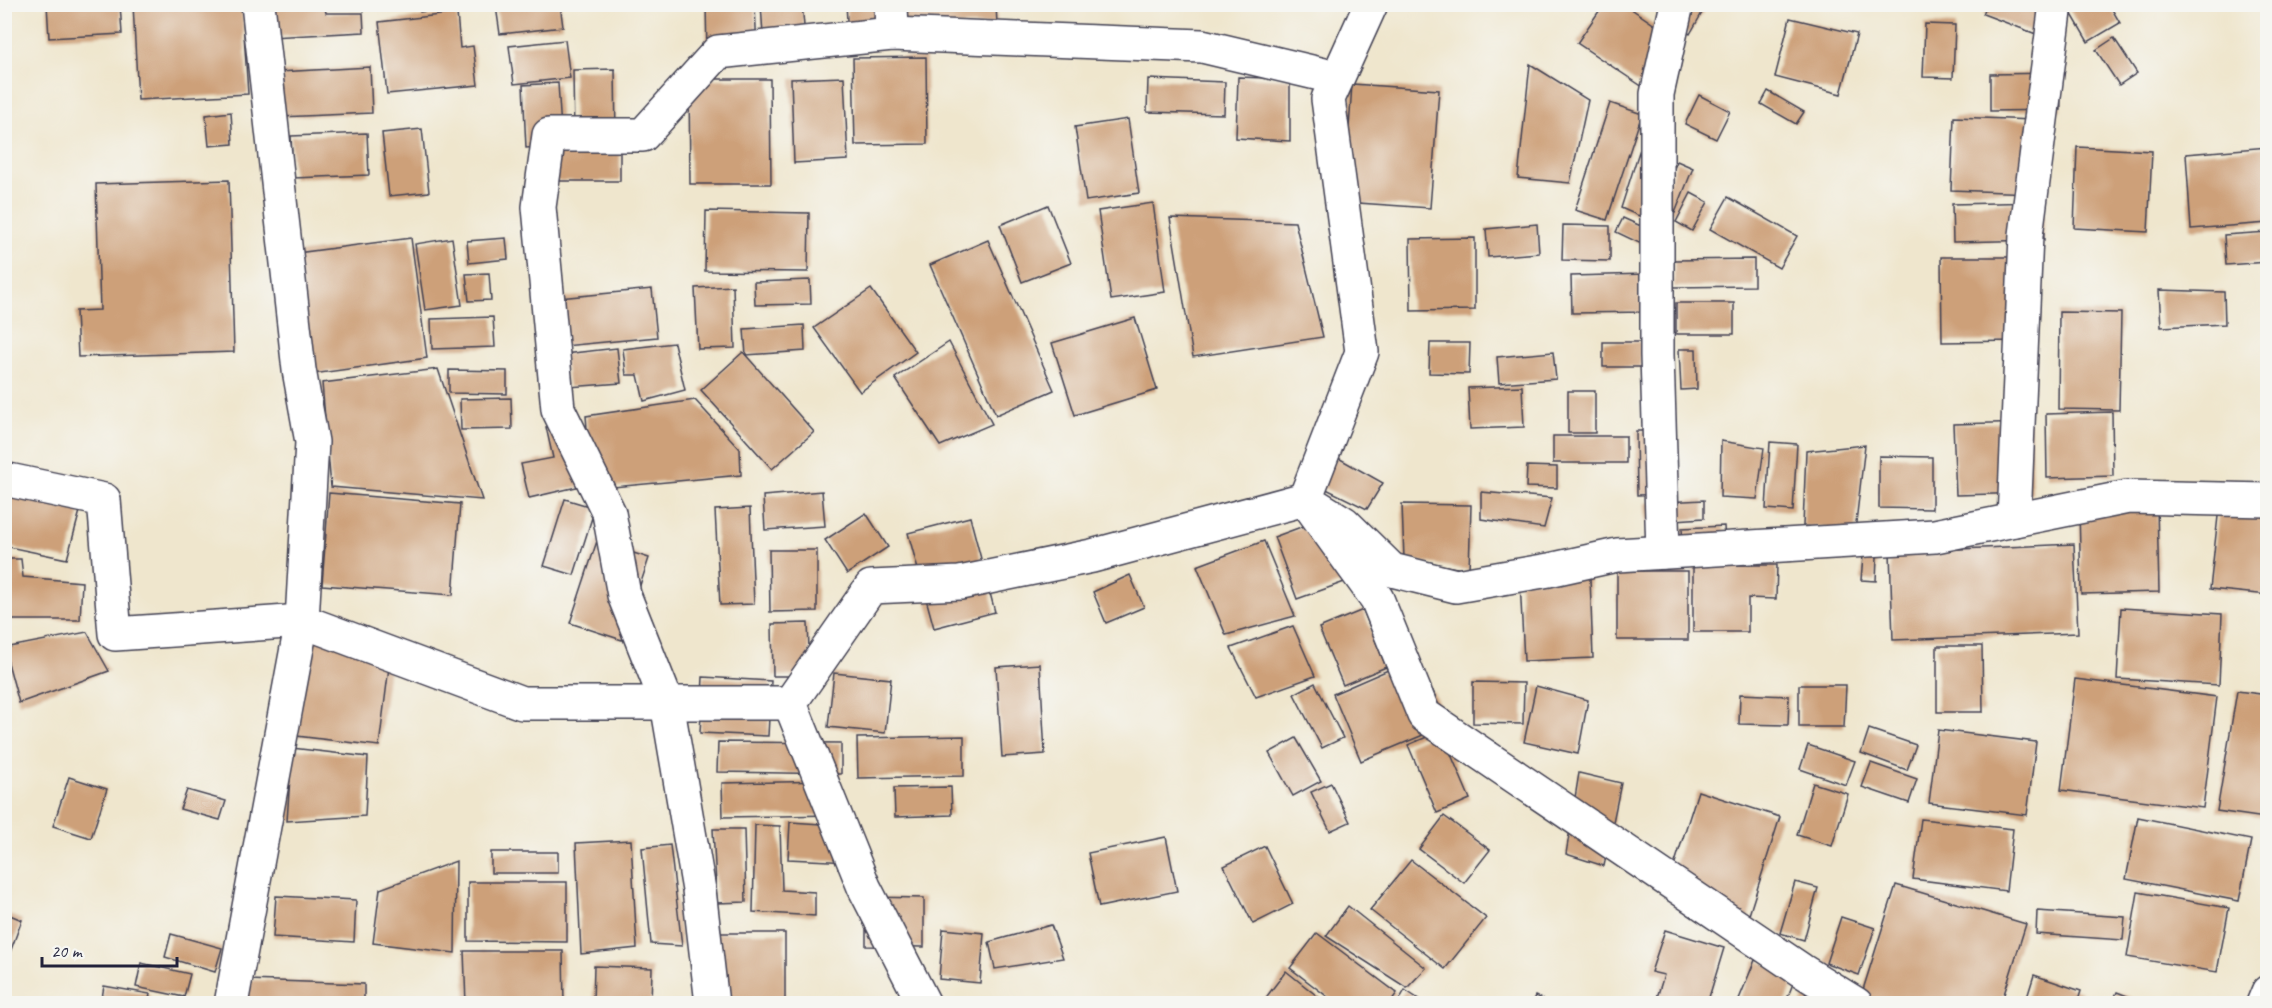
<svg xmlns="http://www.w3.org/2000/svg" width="2272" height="1008" font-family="Caveat,sans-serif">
  <rect width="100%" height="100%" fill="#f6f6f2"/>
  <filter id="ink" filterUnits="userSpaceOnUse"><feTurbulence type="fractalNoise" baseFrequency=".0167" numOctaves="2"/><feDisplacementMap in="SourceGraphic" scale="12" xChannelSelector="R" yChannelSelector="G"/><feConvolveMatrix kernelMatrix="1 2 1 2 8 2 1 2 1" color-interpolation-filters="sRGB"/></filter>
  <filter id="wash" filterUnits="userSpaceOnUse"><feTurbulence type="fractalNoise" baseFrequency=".008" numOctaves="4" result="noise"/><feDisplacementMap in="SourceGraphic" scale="24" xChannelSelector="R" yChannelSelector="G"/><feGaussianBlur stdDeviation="1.35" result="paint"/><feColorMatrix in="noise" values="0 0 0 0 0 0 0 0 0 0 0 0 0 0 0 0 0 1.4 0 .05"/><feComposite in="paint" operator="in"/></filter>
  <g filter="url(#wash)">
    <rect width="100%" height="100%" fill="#efe6cd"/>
    <g id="blocks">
      <g fill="#cda079">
        <polygon points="47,4 120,4 122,34 49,38"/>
        <polygon points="133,4 242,4 248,94 138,100"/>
        <polygon points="269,4 324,4 326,13 363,13 364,32 271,37"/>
        <polygon points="419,4 461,4 461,6 420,12"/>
        <polygon points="507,4 560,4 563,27 500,34 496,6"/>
        <polygon points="706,4 755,4 757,52 707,54"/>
        <polygon points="761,4 802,4 805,37 764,50"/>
        <polygon points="846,4 878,4 881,34 848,37"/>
        <polygon points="894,4 996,4 997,25 895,26"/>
        <polygon points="1604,4 1624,4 1684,45 1652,93 1577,43"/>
        <polygon points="1669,4 1707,4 1690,34 1661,16"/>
        <polygon points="1987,4 2028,4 2046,11 2036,34 1983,14"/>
        <polygon points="2066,4 2109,4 2120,23 2088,42"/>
        <polygon points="457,13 460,48 473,46 478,85 387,94 379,22"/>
        <polygon points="1790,18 1857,34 1841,94 1775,77"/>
        <polygon points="1925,24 1955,25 1953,78 1923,77"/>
        <polygon points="2114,38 2137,73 2119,85 2096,50"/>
        <polygon points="565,40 570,78 514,84 509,46"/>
        <polygon points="926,57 927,144 855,145 853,58"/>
        <polygon points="1530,64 1588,100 1570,183 1518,178"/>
        <polygon points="370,67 372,113 280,117 278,72"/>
        <polygon points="615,69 616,139 574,140 573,70"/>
        <polygon points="2060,73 2061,110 1990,111 1990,74"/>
        <polygon points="844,77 848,160 794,163 791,79"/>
        <polygon points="1238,77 1290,79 1290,141 1236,138"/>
        <polygon points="689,79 770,79 771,184 690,184"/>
        <polygon points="1148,79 1225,82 1224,114 1147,112"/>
        <polygon points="558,83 562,145 526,148 523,85"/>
        <polygon points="1352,84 1439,90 1430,208 1344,202"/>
        <polygon points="1768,91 1804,112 1796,124 1761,104"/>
        <polygon points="1699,95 1730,111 1716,139 1685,124"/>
        <polygon points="1610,103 1642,114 1607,220 1575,210"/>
        <polygon points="231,112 233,144 209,146 206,115"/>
        <polygon points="1954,117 2034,120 2032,193 1951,190"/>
        <polygon points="1128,119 1139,193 1086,201 1075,127"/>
        <polygon points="422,129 429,192 389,196 382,133"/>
        <polygon points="367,133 369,175 293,178 291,136"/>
        <polygon points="1644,136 1665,146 1639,216 1621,208"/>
        <polygon points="2077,147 2152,151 2148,232 2074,228"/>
        <polygon points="2268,147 2268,223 2191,229 2186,154"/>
        <polygon points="620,148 620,181 541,181 540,149"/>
        <polygon points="1677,161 1693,168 1675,213 1659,207"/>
        <polygon points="229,180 234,352 78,357 76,311 100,310 96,184"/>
        <polygon points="1691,193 1708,202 1692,231 1676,222"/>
        <polygon points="1728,197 1797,236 1779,268 1710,229"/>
        <polygon points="2043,202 2044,240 1953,242 1952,204"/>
        <polygon points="1153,203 1165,292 1111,300 1098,211"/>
        <polygon points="1048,205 1071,263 1022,282 1000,225"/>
        <polygon points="706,211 809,213 808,272 705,271"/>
        <polygon points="1170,218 1295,222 1323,337 1193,357"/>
        <polygon points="1623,218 1661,235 1654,250 1616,232"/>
        <polygon points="1537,224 1539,253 1488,257 1486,229"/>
        <polygon points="1563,225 1610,226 1610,261 1562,260"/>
        <polygon points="2268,232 2268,262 2226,265 2224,235"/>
        <polygon points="411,238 427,358 313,374 297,253"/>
        <polygon points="452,238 462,305 425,310 415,244"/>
        <polygon points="506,238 508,259 469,263 467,241"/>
        <polygon points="1475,238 1475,310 1411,311 1410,239"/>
        <polygon points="988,240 1054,390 996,415 930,265"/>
        <polygon points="1941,257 2017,257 2018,341 1942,342"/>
        <polygon points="1754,259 1754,286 1674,287 1674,260"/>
        <polygon points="489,273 491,300 469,301 466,274"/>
        <polygon points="1646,274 1647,312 1572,313 1571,276"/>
        <polygon points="810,280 811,304 755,305 754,282"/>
        <polygon points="733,286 735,348 698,349 695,288"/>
        <polygon points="652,289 657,337 564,346 559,298"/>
        <polygon points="871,289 916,352 860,392 814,328"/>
        <polygon points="2159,290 2224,292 2225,324 2161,327"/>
        <rect x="1676" y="303" width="58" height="31"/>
        <polygon points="2059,312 2121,313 2119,410 2058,409"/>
        <polygon points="493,317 495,347 432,349 431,319"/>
        <polygon points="1135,318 1157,390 1075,415 1052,343"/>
        <polygon points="804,325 805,351 746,355 744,329"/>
        <polygon points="949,342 992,424 940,446 895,378"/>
        <rect x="1603" y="342" width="38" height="25"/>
        <polygon points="674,343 685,390 644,401 638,375 626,375 623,349"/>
        <polygon points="1430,343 1470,343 1469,374 1429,373"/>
        <polygon points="617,348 621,383 569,387 564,354"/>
        <polygon points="1679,349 1696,349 1697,389 1681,390"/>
        <polygon points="743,352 814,432 772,469 701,390"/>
        <polygon points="1553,352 1556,379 1499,383 1497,357"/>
        <polygon points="438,369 482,500 331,487 322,383"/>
        <polygon points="449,370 507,371 507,394 449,393"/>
        <polygon points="1522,386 1524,427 1470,429 1468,388"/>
        <rect x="1568" y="391" width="27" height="42"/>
        <polygon points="511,398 512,429 461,430 460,399"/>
        <polygon points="695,400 740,449 741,475 592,489 586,416"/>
        <polygon points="2112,412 2113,476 2047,478 2046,414"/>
        <polygon points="2030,422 2032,493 1956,495 1953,424"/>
        <polygon points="575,424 581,486 529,498 521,464 553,458 546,427"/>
        <polygon points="1636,431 1671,431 1672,494 1637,495"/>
        <rect x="1553" y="436" width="73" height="27"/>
        <polygon points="1721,441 1764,448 1757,499 1720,497"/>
        <polygon points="1770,442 1797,444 1793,511 1766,509"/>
        <polygon points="1865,445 1855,531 1803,526 1806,451"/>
        <polygon points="1333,455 1383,483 1367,509 1318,485"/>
        <polygon points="1879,456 1932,457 1932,509 1879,508"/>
        <polygon points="1527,466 1557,467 1557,488 1526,487"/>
        <polygon points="822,491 825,526 765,530 763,496"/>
        <polygon points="1481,492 1552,498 1544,528 1481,519"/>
        <polygon points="4,493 80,511 67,559 4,546"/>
        <polygon points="329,493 460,504 453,595 322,585"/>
        <polygon points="565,499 595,508 574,575 544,566"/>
        <polygon points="1704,500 1704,518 1646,522 1645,503"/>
        <polygon points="1402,504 1471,505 1469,570 1404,559"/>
        <polygon points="2157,505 2159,592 2081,594 2079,508"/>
        <polygon points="2219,507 2268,513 2268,595 2210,589"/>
        <polygon points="750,508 754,604 720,605 715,510"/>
        <polygon points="866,513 888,547 847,574 825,540"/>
        <polygon points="970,517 995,612 934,628 908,533"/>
        <polygon points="1328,517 1350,580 1297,599 1274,537"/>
        <polygon points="1724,526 1725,543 1683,544 1682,528"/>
        <polygon points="597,541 649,558 622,640 570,623"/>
        <polygon points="1264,541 1295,616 1226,635 1197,566"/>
        <polygon points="2074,544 2078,633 1893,640 1890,552"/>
        <polygon points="769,550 817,550 817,611 770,612"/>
        <polygon points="1863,556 1877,557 1876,581 1861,580"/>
        <polygon points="4,559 21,559 23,577 82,582 80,620 4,620"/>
        <polygon points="1693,565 1777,565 1776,599 1748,598 1748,632 1693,632"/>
        <rect x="1617" y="571" width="71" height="69"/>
        <polygon points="1130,575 1144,607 1106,623 1093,592"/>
        <polygon points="1590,578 1593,658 1524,661 1520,581"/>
        <polygon points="2121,608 2222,614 2219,685 2117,679"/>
        <polygon points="1363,610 1386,667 1343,685 1319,628"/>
        <polygon points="808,623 810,676 773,676 772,624"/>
        <polygon points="1293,626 1315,676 1256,697 1231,648"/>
        <polygon points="87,632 109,671 19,703 4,648"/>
        <polygon points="310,632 392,643 379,746 297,736"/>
        <polygon points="1937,646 1982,646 1983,712 1937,712"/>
        <polygon points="1040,664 1045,754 1002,757 996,667"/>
        <polygon points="1395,667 1409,700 1433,691 1447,725 1361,761 1333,694"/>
        <polygon points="834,673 891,679 885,733 828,727"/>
        <polygon points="703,677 771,681 768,736 700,733"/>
        <polygon points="2075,679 2217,697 2203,808 2061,790"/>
        <polygon points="1473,682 1524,683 1523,724 1473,723"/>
        <polygon points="1315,683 1343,738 1322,748 1294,694"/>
        <polygon points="1799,685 1846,685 1844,727 1799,727"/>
        <polygon points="1536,686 1588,700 1578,754 1524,742"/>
        <polygon points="2237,691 2268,695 2268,802 2265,818 2217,811"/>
        <polygon points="1740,694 1789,696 1788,725 1739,724"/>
        <polygon points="1869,729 1916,745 1907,770 1861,753"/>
        <polygon points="1938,730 2036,742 2027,815 1929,803"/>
        <polygon points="1441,731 1470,799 1437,813 1408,745"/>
        <polygon points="964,736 964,776 858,778 857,738"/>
        <polygon points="1296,738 1321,781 1293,796 1269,753"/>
        <polygon points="718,742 841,743 841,774 717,772"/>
        <polygon points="1808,745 1855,761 1846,785 1800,769"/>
        <polygon points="292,748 368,757 365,816 287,821"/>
        <polygon points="1871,763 1917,779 1909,803 1862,787"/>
        <polygon points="1579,773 1621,783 1604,866 1566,854"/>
        <polygon points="69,777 107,789 91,838 53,826"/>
        <polygon points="832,781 833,815 723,817 722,783"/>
        <polygon points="1331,783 1350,822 1330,831 1311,792"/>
        <polygon points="1813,783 1848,794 1832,846 1797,835"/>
        <polygon points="951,787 952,815 895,817 894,788"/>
        <polygon points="187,790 226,801 220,820 180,809"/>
        <polygon points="1698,791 1780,817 1748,918 1666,891"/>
        <polygon points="1444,816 1490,850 1464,883 1419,849"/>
        <polygon points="2138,817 2251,840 2239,901 2126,879"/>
        <polygon points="1921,819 2013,829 2006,891 1913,879"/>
        <polygon points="790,822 852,826 850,862 788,859"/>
        <polygon points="755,825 780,826 782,890 815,892 815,916 753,912"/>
        <polygon points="713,829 744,829 746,902 717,903"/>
        <polygon points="1166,837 1177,891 1099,907 1088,853"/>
        <polygon points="631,840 637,948 581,954 576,843"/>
        <polygon points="670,845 682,946 651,944 642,848"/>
        <polygon points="1265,846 1293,904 1253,924 1224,866"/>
        <rect x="491" y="852" width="67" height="21"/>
        <polygon points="1411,860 1486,918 1445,969 1370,910"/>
        <polygon points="456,861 455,953 373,943 380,889"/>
        <polygon points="468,882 567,882 567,942 468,941"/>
        <polygon points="1795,882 1818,888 1804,940 1780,933"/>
        <polygon points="1896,885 2026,924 2001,1004 1884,1004 1861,996"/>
        <polygon points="2138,892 2229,908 2217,972 2127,957"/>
        <polygon points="276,896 356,900 354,942 273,937"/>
        <polygon points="866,897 924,898 924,947 866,946"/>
        <polygon points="1348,906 1426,968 1407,988 1326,936"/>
        <polygon points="2037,911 2125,917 2123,940 2036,934"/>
        <polygon points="5,913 22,920 9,955 5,954"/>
        <polygon points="1841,917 1875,928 1859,975 1826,963"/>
        <polygon points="1051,925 1063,958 995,969 989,942"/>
        <polygon points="943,929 984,933 980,983 939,979"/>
        <polygon points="1665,930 1724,948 1707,1004 1655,1004 1664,975 1651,972"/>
        <rect x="713" y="933" width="72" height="71"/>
        <polygon points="1317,933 1397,993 1389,1004 1337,1004 1290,968"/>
        <polygon points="171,934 222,948 215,972 165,957"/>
        <polygon points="464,951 563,951 564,1004 466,1004"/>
        <polygon points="1755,960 1796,976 1785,1004 1737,1004"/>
        <polygon points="141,963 190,974 184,997 136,987"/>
        <polygon points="594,966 652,968 651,1004 593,1004"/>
        <polygon points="1286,971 1327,1004 1261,1004"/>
        <polygon points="2034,975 2081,991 2077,1004 2025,1004"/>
        <polygon points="246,980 364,984 364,1004 242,1004"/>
        <polygon points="104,986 150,994 148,1004 101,1004"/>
        <polygon points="1405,990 1426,1004 1397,1004"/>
        <polygon points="2117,992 2145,1003 2145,1004 2112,1004"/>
        <polygon points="1806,993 1826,1004 1801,1004"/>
        <polygon points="1535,996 1552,1004 1531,1004"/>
      </g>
    </g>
  </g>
  <g filter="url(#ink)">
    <use href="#blocks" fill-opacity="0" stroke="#413f51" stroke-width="1.5"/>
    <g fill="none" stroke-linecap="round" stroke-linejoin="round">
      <g stroke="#413f51" stroke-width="36">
        <g id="street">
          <polyline points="891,4 892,34"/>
          <polyline points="1371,4 1328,99 1362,352 1305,499 1344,523 1392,570 1456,586 1549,570 1617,555 1935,536 2128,497 2268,500"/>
          <polyline points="4,479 104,500 115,634 302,621 522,703 790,703 871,587 960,583 1092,556 1305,499 1377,599 1424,715 1801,970 1856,1004"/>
          <polyline points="2014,520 2026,235 2056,4"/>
          <polyline points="1663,552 1657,355 1657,94 1677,4"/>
          <polyline points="790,703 864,887 924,1004"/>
          <polyline points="231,1004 302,621 312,442 299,370 258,4"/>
          <polyline points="712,1004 699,890 667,703 624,595 609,513 558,409 539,207 549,135 643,135 718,52 892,34 1202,46 1337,78"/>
          <polyline points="2263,1004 2268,992"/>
        </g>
      </g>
      <use href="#street" stroke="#fff" stroke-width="33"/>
    </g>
  </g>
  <rect width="2272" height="1008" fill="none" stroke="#f6f6f2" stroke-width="24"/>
  <path d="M42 957v9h135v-9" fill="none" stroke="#22223b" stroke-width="3"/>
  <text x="51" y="957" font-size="18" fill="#22223b" stroke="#f6f6f2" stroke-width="4.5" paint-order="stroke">20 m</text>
</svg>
